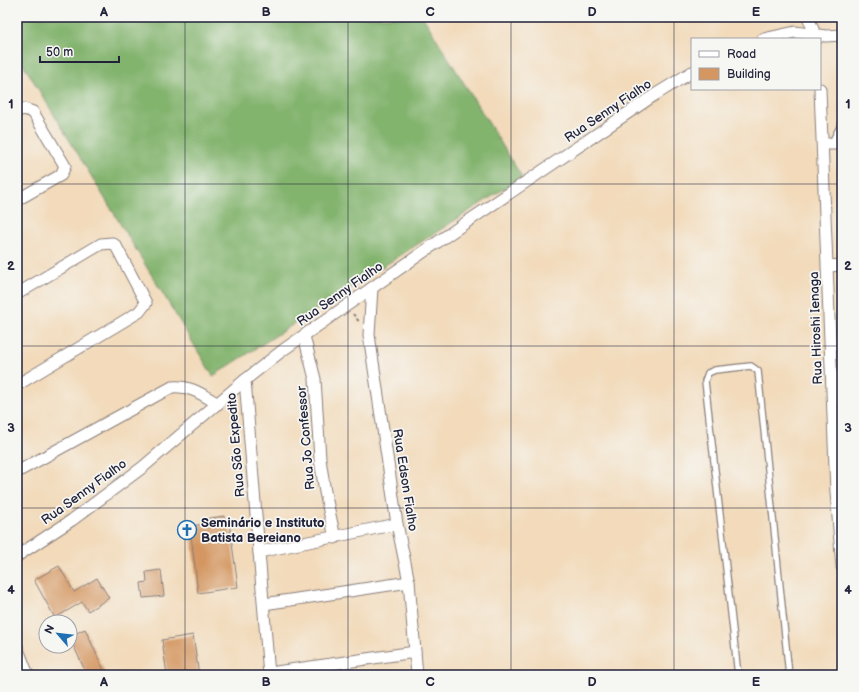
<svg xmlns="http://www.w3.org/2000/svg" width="859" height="692" font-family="'Balsamiq Sans',sans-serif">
  <rect width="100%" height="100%" fill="#f6f6f2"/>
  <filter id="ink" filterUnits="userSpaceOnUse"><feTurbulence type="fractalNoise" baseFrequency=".025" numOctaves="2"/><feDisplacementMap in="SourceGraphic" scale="8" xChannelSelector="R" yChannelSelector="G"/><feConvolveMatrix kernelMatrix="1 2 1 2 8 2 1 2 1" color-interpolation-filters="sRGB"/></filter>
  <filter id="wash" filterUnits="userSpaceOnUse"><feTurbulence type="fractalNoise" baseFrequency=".012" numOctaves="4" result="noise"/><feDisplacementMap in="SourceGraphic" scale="16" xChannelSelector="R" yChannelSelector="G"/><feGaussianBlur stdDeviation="0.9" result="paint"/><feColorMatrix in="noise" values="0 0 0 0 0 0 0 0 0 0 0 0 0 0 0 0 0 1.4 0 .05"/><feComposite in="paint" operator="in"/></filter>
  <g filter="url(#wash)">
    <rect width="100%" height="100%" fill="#f2daba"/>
    <polygon fill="#83b46e" stroke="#526b54" points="17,17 423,17 522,177 213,376 17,54"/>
    <g id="blocks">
      <g fill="#d49762">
        <polygon points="224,516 225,523 229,522 238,587 198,593 190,526 205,524 204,519"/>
        <polygon points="59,566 74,592 97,578 109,598 88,611 82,602 55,618 34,580"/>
        <polygon points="161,570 164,596 143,598 141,583 147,582 146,572"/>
        <polygon points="85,629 106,675 87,675 70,638 70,636"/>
        <polygon points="193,635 199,675 167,675 162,640"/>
      </g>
    </g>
  </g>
  <g filter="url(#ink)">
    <use href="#blocks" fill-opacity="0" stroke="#8a7e7a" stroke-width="1"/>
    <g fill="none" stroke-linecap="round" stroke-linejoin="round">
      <g stroke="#8a7e7a" stroke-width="8">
        <g id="lane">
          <polyline points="831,144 842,123"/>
          <polyline points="738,675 705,381 708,373 715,370 751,366 758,371 789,675"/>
        </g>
      </g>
      <g stroke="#8a7e7a" stroke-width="13">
        <g id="street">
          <polyline points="808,17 817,39"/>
          <polyline points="763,39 795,32 826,36 842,35"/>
          <polyline points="820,89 836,492 842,567"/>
          <polyline points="17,111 24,109 33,112 65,166 61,175 17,200"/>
          <polyline points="823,144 842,144"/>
          <polyline points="828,266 842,265"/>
          <polyline points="372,288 369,335 397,524 409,582 417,675"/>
          <polyline points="17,294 101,244 112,243 116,246 146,303 139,312 17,385"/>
          <polyline points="304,336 315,379 320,459 325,492 335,538"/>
          <polyline points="832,379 842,378"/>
          <polyline points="245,380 269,675"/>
          <path d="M 17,472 L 172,387 C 190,385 203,395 218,404"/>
          <polyline points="259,552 397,524"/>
          <polyline points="17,556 72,520 143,467 245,380 283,350 452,232 653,96 692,72"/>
          <polyline points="264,604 409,582"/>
          <polyline points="17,647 28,675"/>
          <polyline points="269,673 415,652"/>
        </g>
      </g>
      <polyline stroke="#8a7e7a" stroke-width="2" stroke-dasharray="3 3" stroke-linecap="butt" points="353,314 360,323"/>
      <use href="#lane" stroke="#fff" stroke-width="5.5"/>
      <use href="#street" stroke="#fff" stroke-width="11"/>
    </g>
  </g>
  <path fill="none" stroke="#22223b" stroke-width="1" stroke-opacity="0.55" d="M 185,17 L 185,675M 348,17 L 348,675M 511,17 L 511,675M 674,17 L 674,675M 17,184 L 842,184M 17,346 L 842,346M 17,508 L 842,508"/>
  <defs>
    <g id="church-ring" transform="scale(1)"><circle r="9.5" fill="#f6f6f2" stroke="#1f6fb2" stroke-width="1.5"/><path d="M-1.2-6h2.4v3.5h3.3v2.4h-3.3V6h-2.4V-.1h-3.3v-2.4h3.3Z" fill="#1f6fb2"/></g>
  </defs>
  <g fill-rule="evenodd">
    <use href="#church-ring" x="187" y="530"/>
  </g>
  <g text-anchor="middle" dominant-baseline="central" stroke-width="3.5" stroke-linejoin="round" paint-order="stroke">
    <g font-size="13" fill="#22223b" stroke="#f6f6f2">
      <text transform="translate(608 111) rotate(-34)">Rua Senny Fialho</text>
      <text transform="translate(340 294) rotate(-35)">Rua Senny Fialho</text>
      <text transform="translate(816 328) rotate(-92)">Rua Hiroshi Ienaga</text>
      <text transform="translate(306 438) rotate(-95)">Rua Jo Confessor</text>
      <text transform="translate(236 445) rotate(-95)">Rua São Expedito</text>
      <text transform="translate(405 480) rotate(81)">Rua Edson Fialho</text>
      <text transform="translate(84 492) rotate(-36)">Rua Senny Fialho</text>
    </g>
    <g font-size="13" font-weight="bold" fill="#22223b" stroke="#f6f6f2" text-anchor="start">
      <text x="201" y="523">Seminário e Instituto<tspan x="201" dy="15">Batista Bereiano</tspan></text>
    </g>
  </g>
  <rect width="859" height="692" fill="none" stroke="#f6f6f2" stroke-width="44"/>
  <rect x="691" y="38" width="130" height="52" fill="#f6f6f2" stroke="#a1a1a9"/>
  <rect x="699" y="51" width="20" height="6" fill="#ffffff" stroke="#a1a1a9"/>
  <text x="727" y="58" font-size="12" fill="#22223b">Road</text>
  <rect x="699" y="68" width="20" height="12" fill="#d49762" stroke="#a1a1a9"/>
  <text x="727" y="78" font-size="12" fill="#22223b">Building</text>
  <g transform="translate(58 634) rotate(298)"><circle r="19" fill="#f6f6f2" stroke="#a1a1a9"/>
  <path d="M0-3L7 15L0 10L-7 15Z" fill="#1f6fb2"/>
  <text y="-6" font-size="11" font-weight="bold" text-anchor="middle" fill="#22223b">N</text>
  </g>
  <path d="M40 56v6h79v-6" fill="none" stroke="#22223b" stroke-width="2"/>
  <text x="46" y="56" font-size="12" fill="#22223b" stroke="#f6f6f2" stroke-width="3" paint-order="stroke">50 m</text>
  <rect x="22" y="22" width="815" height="648" fill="none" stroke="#22223b" stroke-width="1.5"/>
  <g font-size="13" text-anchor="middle" font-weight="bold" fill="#22223b">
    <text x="104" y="16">A</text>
    <text x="266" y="16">B</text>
    <text x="430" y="16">C</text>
    <text x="592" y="16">D</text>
    <text x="756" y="16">E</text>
    <text x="11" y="108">1</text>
    <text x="848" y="108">1</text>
    <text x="11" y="270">2</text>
    <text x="848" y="270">2</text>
    <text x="11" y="432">3</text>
    <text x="848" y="432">3</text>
    <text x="11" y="594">4</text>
    <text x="848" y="594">4</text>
    <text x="104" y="686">A</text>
    <text x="266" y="686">B</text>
    <text x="430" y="686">C</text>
    <text x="592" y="686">D</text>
    <text x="756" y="686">E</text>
  </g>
</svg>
